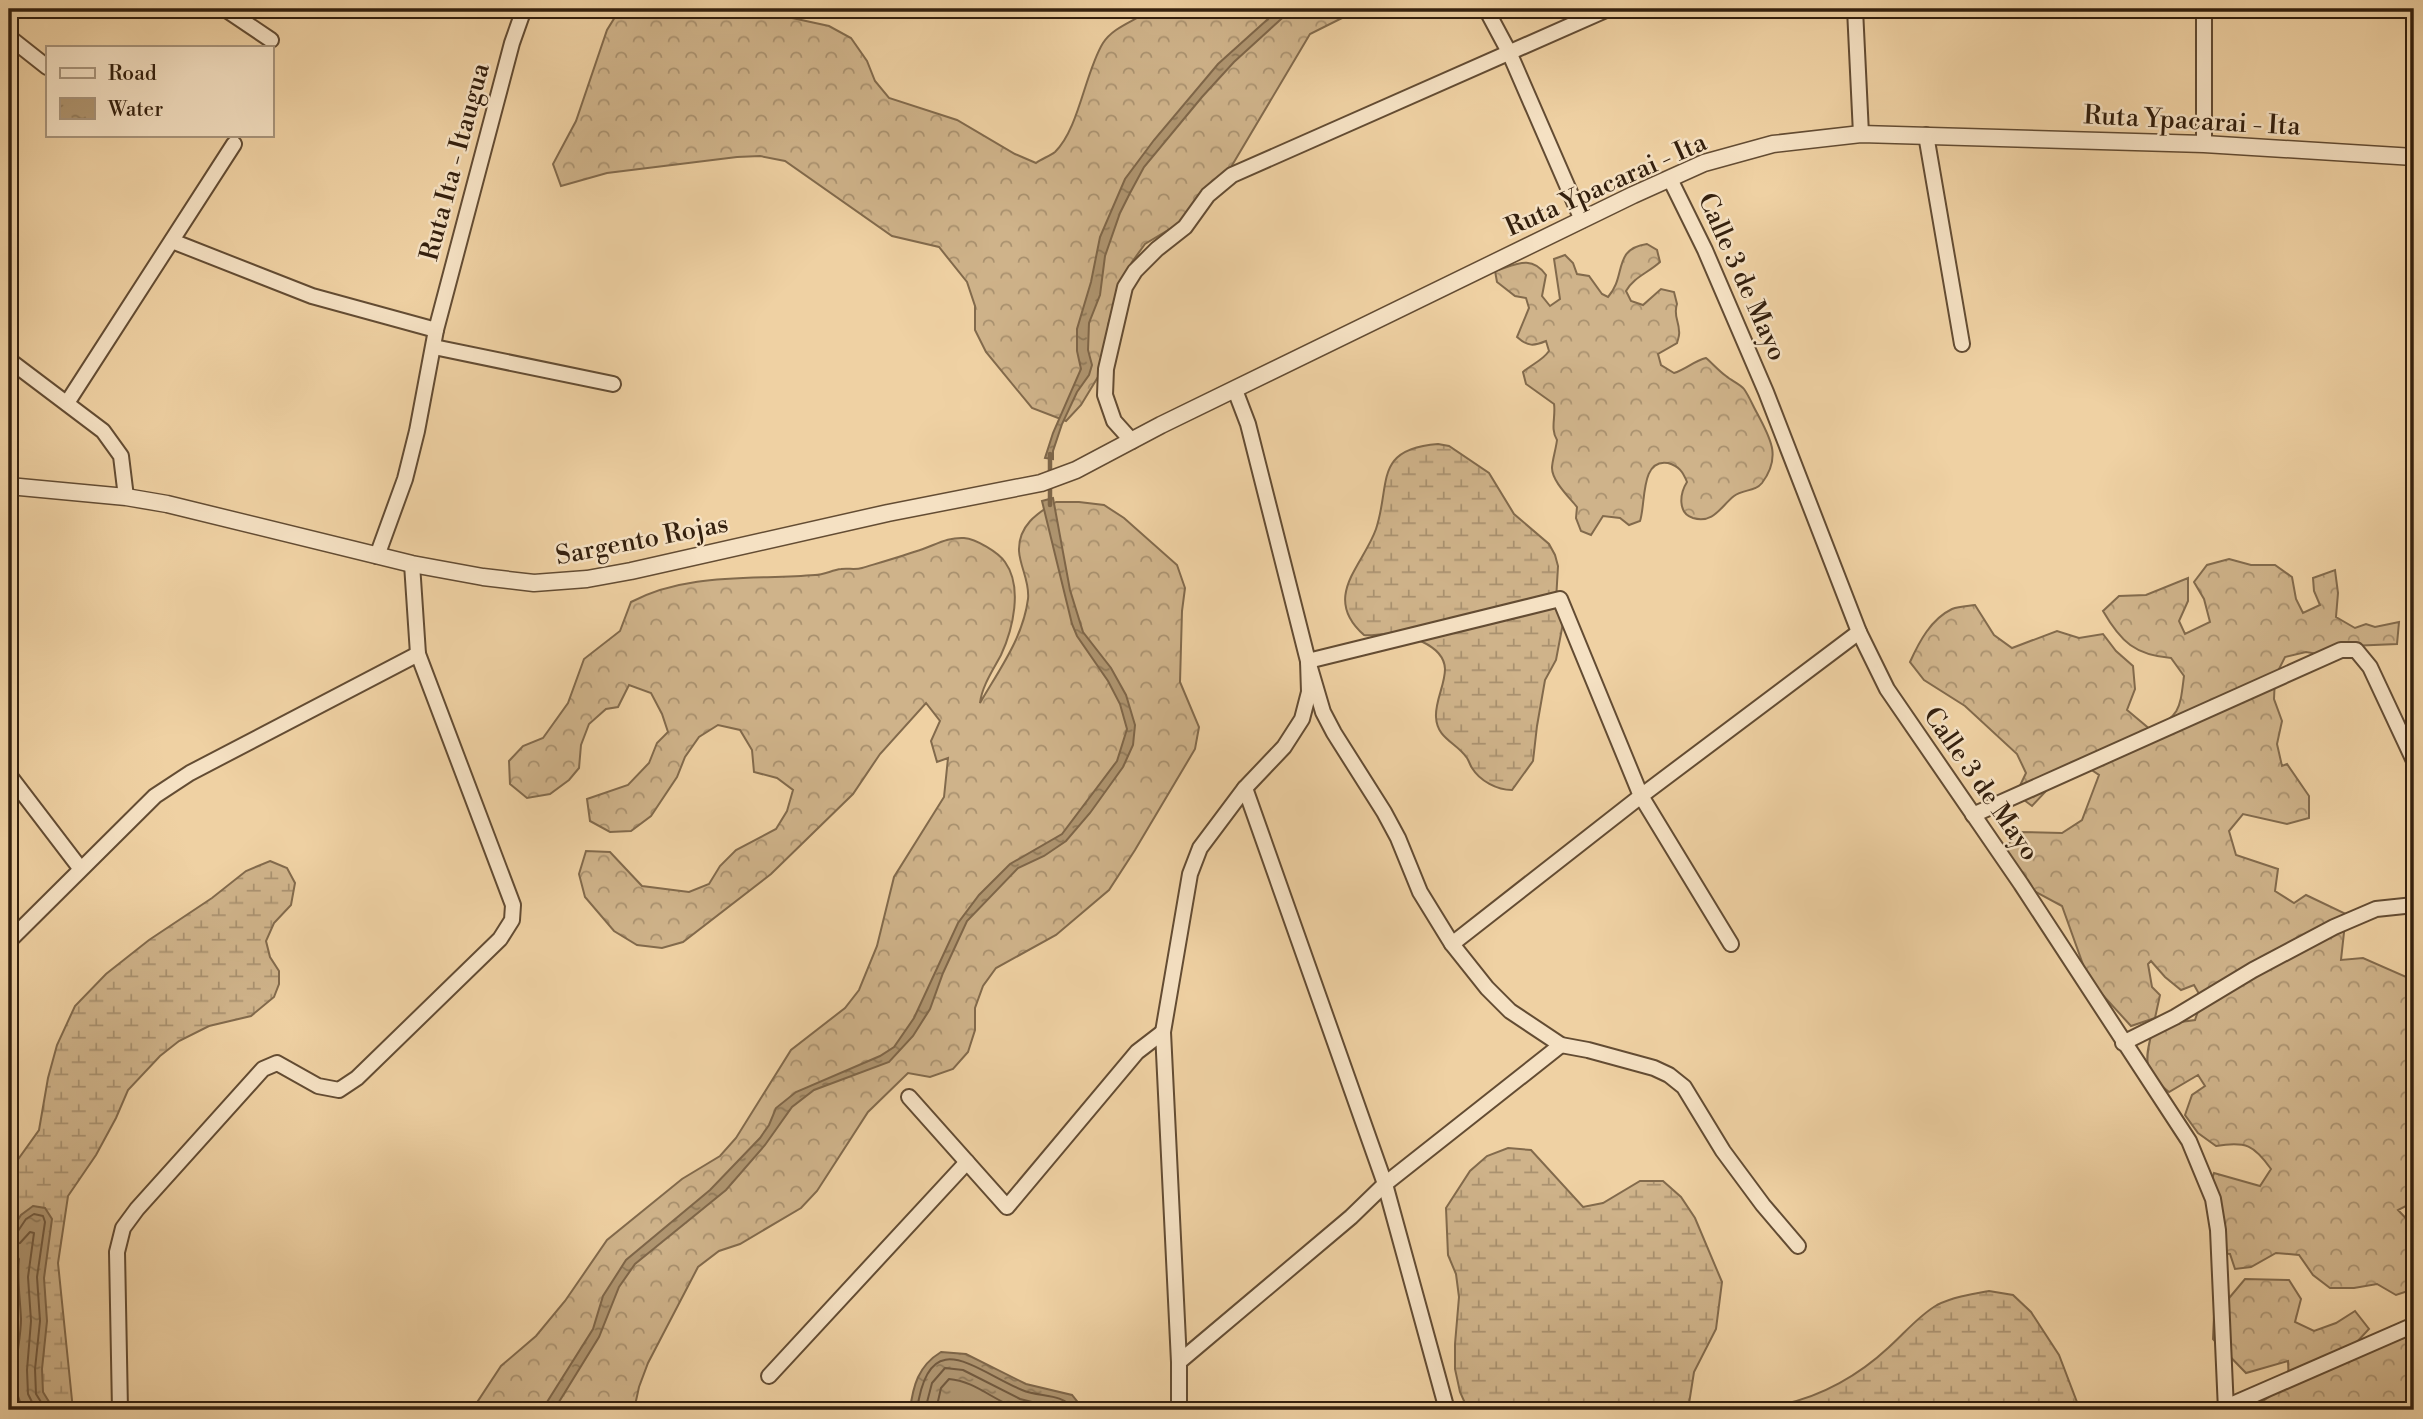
<svg xmlns="http://www.w3.org/2000/svg" width="2423" height="1419" font-family="'Libre Bodoni',serif">
  <defs>
    <pattern id="forest-crowns" width="20" height="18" patternUnits="userSpaceOnUse" patternTransform="scale(1.75)"><rect width="20" height="18" fill="#cfb38a"/><path d="M2 6a3 3 0 1 1 6 0M12 15a3 3 0 1 1 6 0" fill="none" stroke="#a9916f"/></pattern>
    <pattern id="wetland-marsh" width="20" height="14" patternUnits="userSpaceOnUse" patternTransform="scale(1.75)"><rect width="20" height="14" fill="#cfb38a"/><path d="M1 5h8M5 5V1M11 12h8M15 12V8" fill="none" stroke="#a9916f"/></pattern>
    <pattern id="water-ripples" width="26" height="14" patternUnits="userSpaceOnUse" patternTransform="scale(1.75)"><rect width="26" height="14" fill="#af9570"/><path d="M2 4q2-2 4 0t4 0M15 11q2-2 4 0t4 0" fill="none" stroke="#8f795a"/></pattern>
  </defs>
  <rect width="100%" height="100%" fill="#efd1a3"/>
  <filter id="stains"><feTurbulence type="fractalNoise" baseFrequency=".00286" numOctaves="4"/><feColorMatrix values="0 0 0 0 .2 0 0 0 0 .09 0 0 0 0 .02 0 0 0 .5 -.17"/></filter>
  <radialGradient id="worn" r=".72"><stop offset=".6" stop-color="#630" stop-opacity="0"/><stop offset="1" stop-color="#630" stop-opacity=".3"/></radialGradient>
  <g fill="url(#forest-crowns)" stroke="#826a4c" stroke-width="2">
    <path d="M 620,9 L 711,9 L 715,12 L 736,17 L 783,16 L 829,26 L 851,38 L 867,61 L 875,81 L 889,98 L 957,120 L 1015,154 L 1036,163 C 1041,159 1050,156 1055,152 C 1079,129 1085,72 1103,43 C 1114,26 1136,21 1151,9 L 1360,9 L 1310,34 L 1218,189 L 1203,209 L 1145,244 L 1132,262 L 1122,282 L 1108,325 L 1112,346 L 1104,367 L 1081,405 L 1066,421 L 1032,408 L 986,352 L 975,330 L 975,306 L 967,282 L 939,247 L 892,236 L 785,161 L 760,156 L 737,157 L 607,173 L 561,186 L 553,164 L 576,121 L 607,30 Z"/>
    <path d="M 1647,244 L 1657,250 L 1660,262 C 1648,273 1634,277 1626,291 L 1631,301 L 1643,305 L 1661,289 L 1674,292 L 1677,304 C 1673,315 1679,321 1679,331 C 1680,335 1678,339 1677,343 L 1658,354 L 1661,365 L 1674,373 C 1686,369 1694,361 1706,358 C 1713,364 1719,371 1726,376 C 1732,381 1740,384 1744,389 C 1749,396 1753,406 1757,413 C 1770,438 1782,456 1762,483 C 1755,492 1743,489 1734,496 C 1721,506 1714,524 1693,518 C 1677,513 1680,493 1687,482 C 1683,472 1679,466 1668,463 C 1640,458 1646,504 1640,521 L 1629,525 L 1620,518 L 1603,516 L 1591,535 L 1581,531 L 1576,518 L 1577,507 C 1569,497 1552,481 1552,468 C 1552,461 1556,449 1557,440 C 1550,429 1556,416 1554,404 L 1526,384 L 1523,372 C 1532,364 1542,361 1549,351 L 1546,341 C 1534,346 1528,347 1517,337 L 1529,308 L 1526,298 L 1515,296 L 1497,282 L 1495,271 C 1515,265 1531,254 1546,275 L 1542,296 L 1550,306 L 1560,299 L 1554,259 L 1565,255 L 1573,263 L 1577,274 L 1589,276 L 1602,294 L 1608,297 C 1627,276 1612,249 1647,244 Z"/>
    <path d="M 1056,502 L 1079,502 L 1104,505 L 1124,518 L 1177,565 L 1185,588 L 1182,611 L 1180,682 L 1199,727 L 1195,749 L 1135,850 L 1109,890 L 1056,935 L 996,968 L 983,986 L 975,1008 L 975,1030 L 968,1052 L 953,1069 L 930,1077 L 908,1073 L 868,1112 L 817,1191 L 801,1208 L 740,1244 L 719,1251 L 698,1267 L 648,1363 L 639,1387 L 634,1410 L 472,1410 L 501,1366 L 536,1336 L 565,1301 L 607,1240 L 682,1179 L 720,1156 L 736,1138 L 791,1050 L 845,1008 L 859,990 L 877,946 L 894,877 L 944,797 L 948,758 L 937,762 L 931,741 L 940,721 L 926,703 L 880,754 L 853,794 L 771,874 L 683,942 L 662,948 L 637,945 L 614,931 L 585,897 L 579,874 L 586,851 L 610,852 L 642,886 L 689,892 L 709,884 L 720,866 L 736,850 L 776,829 L 787,811 L 793,790 L 777,778 L 754,772 L 752,750 L 740,730 L 718,725 L 699,737 L 685,757 L 677,777 L 651,816 L 631,831 L 610,832 L 590,821 L 587,799 L 628,785 L 649,763 L 657,743 L 668,732 L 662,714 L 651,693 L 629,685 L 618,707 L 606,709 L 589,724 L 581,745 L 579,768 L 569,780 L 550,794 L 527,798 L 510,784 L 509,761 L 523,746 L 543,738 L 568,703 L 584,659 L 620,631 L 631,602 C 687,572 754,580 815,575 C 824,575 832,570 841,569 C 848,568 855,570 862,568 C 882,562 903,556 923,549 C 937,544 949,537 964,538 C 976,539 998,552 1005,562 C 1023,587 1013,629 1001,655 C 993,670 982,686 980,703 C 999,670 1023,638 1028,599 C 1030,582 1020,567 1019,551 C 1018,526 1037,513 1056,502 Z"/>
    <path d="M 2229,559 L 2251,565 L 2275,565 L 2292,577 L 2296,599 L 2303,613 L 2320,605 L 2314,591 L 2313,578 L 2335,570 L 2338,593 L 2336,617 L 2355,628 L 2366,624 L 2375,627 L 2399,622 L 2397,644 L 2350,646 L 2330,656 L 2306,652 L 2285,657 L 2275,677 L 2274,699 L 2282,721 L 2277,744 L 2282,766 L 2287,764 L 2309,796 L 2309,818 L 2287,824 L 2243,814 L 2229,831 L 2236,855 L 2278,869 L 2275,891 L 2294,903 L 2306,895 L 2346,914 L 2341,960 L 2363,958 L 2406,977 L 2414,958 L 2414,949 L 2414,1202 L 2398,1210 L 2414,1227 L 2414,1289 L 2396,1295 L 2377,1284 L 2354,1288 L 2330,1288 L 2313,1275 L 2299,1255 L 2276,1253 L 2251,1267 L 2235,1269 L 2230,1254 L 2222,1253 L 2207,1194 L 2214,1173 L 2260,1186 L 2271,1169 C 2254,1145 2246,1141 2216,1146 L 2198,1133 L 2185,1115 L 2192,1095 L 2205,1086 L 2198,1075 L 2169,1092 C 2144,1072 2144,1062 2152,1032 L 2173,1023 L 2195,1020 L 2202,999 L 2194,985 L 2181,990 L 2165,977 L 2151,961 L 2148,964 L 2152,987 L 2160,995 L 2155,1018 L 2131,1026 L 2099,991 L 2085,970 L 2062,906 L 2021,884 L 2004,850 L 2018,832 L 2062,833 L 2082,820 L 2099,775 L 2081,763 L 2060,770 L 2048,789 L 2032,806 L 2016,794 L 2026,773 L 2017,754 L 1965,706 L 1924,680 L 1910,662 C 1919,642 1931,619 1952,609 C 1959,606 1968,606 1975,605 L 1994,635 L 2012,648 L 2057,631 L 2079,638 L 2103,634 L 2116,651 L 2133,666 L 2135,689 L 2127,710 L 2151,730 C 2181,716 2180,707 2184,676 L 2171,658 C 2135,655 2121,642 2103,611 L 2119,596 L 2146,595 L 2188,578 L 2188,601 L 2179,621 L 2185,634 L 2210,622 L 2204,599 L 2194,582 L 2207,565 Z"/>
    <polygon points="2245,1279 2289,1280 2301,1299 2295,1322 2314,1331 2336,1323 2355,1311 2369,1329 2340,1360 2404,1338 2414,1324 2414,1410 2265,1410 2263,1401 2289,1383 2288,1361 2246,1373 2213,1339 2214,1316"/>
  </g>
  <g fill="url(#wetland-marsh)" stroke="#826a4c" stroke-width="2">
    <path d="M 1438,444 L 1449,446 L 1489,473 L 1514,514 L 1549,544 L 1555,555 L 1558,566 L 1556,601 L 1563,623 L 1556,660 L 1545,680 L 1537,726 L 1533,761 L 1512,790 C 1497,790 1480,781 1472,768 C 1470,765 1469,761 1467,758 C 1456,742 1437,739 1436,717 C 1435,701 1445,685 1445,669 C 1444,644 1405,633 1385,634 C 1378,634 1371,636 1364,635 C 1321,597 1363,566 1376,529 C 1391,484 1373,449 1438,444 Z"/>
    <polygon points="270,861 287,868 295,883 291,905 274,923 266,941 270,957 279,971 279,984 274,997 251,1016 209,1026 179,1041 160,1056 128,1090 116,1118 96,1155 68,1196 58,1263 73,1410 9,1410 9,1172 39,1130 48,1078 57,1045 75,1006 106,974 149,940 212,898 246,871"/>
    <polygon points="1508,1148 1531,1150 1583,1207 1603,1203 1640,1181 1663,1181 1681,1197 1695,1218 1722,1282 1716,1329 1694,1372 1688,1410 1468,1410 1460,1392 1455,1369 1455,1344 1459,1297 1456,1274 1448,1255 1446,1208 1470,1171 1487,1156"/>
    <path d="M 1989,1291 L 2013,1295 L 2031,1312 L 2059,1355 L 2080,1410 L 1780,1410 L 1784,1404 C 1822,1396 1859,1375 1888,1348 C 1904,1334 1918,1316 1937,1305 C 1953,1297 1972,1294 1989,1291 Z"/>
  </g>
  <g fill="url(#water-ripples)" stroke="#7e6649" stroke-width="2">
    <polygon points="1279,9 1301,9 1290,11 1234,62 1202,97 1144,167 1130,193 1120,213 1105,256 1100,295 1089,323 1088,350 1092,365 1089,375 1077,392 1062,424 1053,451 1053,459 1045,458 1053,433 1081,369 1077,351 1077,329 1091,282 1100,237 1125,179 1154,140 1218,64"/>
    <polygon points="1053,498 1070,590 1083,632 1111,668 1126,695 1135,725 1133,745 1123,767 1090,813 1066,841 1044,856 1018,868 967,921 943,973 930,1009 913,1036 889,1062 814,1090 792,1107 765,1145 726,1190 635,1264 619,1287 599,1337 554,1410 542,1410 593,1329 603,1296 626,1260 710,1190 760,1138 769,1125 776,1108 796,1092 880,1056 894,1047 914,1018 958,923 979,895 1010,864 1062,834 1117,761 1127,729 1120,704 1108,681 1077,636 1072,624 1042,501"/>
    <polygon points="33,1206 45,1208 52,1219 44,1278 47,1321 42,1369 43,1392 54,1410 9,1410 9,1234 21,1215"/>
    <path d="M 941,1352 L 966,1354 L 1026,1384 L 1072,1395 L 1084,1410 L 910,1410 C 913,1386 918,1366 941,1352 Z"/>
  </g>
  <g fill="none" stroke-linecap="round" stroke-linejoin="round">
    <g stroke="#725a3f" stroke-width="2">
      <polyline points="9,1236 16,1234 26,1219 34,1214 43,1216 45,1222 37,1277 40,1321 35,1369 36,1394 46,1410"/>
      <polyline points="9,1245 20,1243 30,1232 34,1233 28,1277 31,1321 27,1370 28,1394 36,1410"/>
      <path d="M 9,1256 L 17,1256 L 19,1259 C 17,1279 20,1298 21,1319 C 21,1348 7,1383 24,1410"/>
      <path d="M 917,1410 C 929,1324 973,1369 1022,1390 C 1041,1398 1061,1392 1075,1410"/>
      <polyline points="925,1410 932,1383 945,1368 963,1370 1020,1399 1064,1410"/>
      <path d="M 936,1410 L 941,1388 L 949,1379 C 976,1381 996,1403 1022,1410"/>
    </g>
    <g stroke="#7e6649" stroke-width="4.5">
      <polyline points="1050,477 1050,454"/>
      <polyline points="1050,505 1050,485"/>
    </g>
    <g stroke="#634c33" stroke-width="18">
      <g id="minor">
        <polyline points="225,9 271,40"/>
        <polyline points="1486,9 1509,52 1582,220"/>
        <polyline points="1855,9 1861,134"/>
        <polyline points="9,37 47,67"/>
        <polyline points="1926,135 1962,344"/>
        <polyline points="2204,144 2204,9"/>
        <polyline points="1670,179 1705,250 1766,392 1859,632 1887,689 2021,884 2189,1141 2213,1199 2218,1230 2226,1410"/>
        <polyline points="172,241 312,296 436,330"/>
        <polyline points="434,347 613,384"/>
        <polyline points="9,360 103,431 121,456 126,497"/>
        <polyline points="1235,390 1248,424 1308,661 1323,712 1334,733 1384,812 1398,838 1420,892 1452,944 1487,988 1510,1011 1561,1045 1588,1050 1654,1068 1669,1075 1684,1087 1723,1151 1763,1205 1798,1246"/>
        <polyline points="67,403 234,144"/>
        <polyline points="1132,441 1114,421 1105,395 1106,369 1125,287 1135,271 1157,249 1185,227 1208,195 1232,175 1608,9"/>
        <polyline points="377,556 405,479 417,431 436,330 512,43 524,9"/>
        <polyline points="9,775 80,868"/>
        <polyline points="1245,788 1385,1184 1447,1410"/>
        <polyline points="1973,815 2341,650 2356,650 2370,667 2414,761"/>
        <polyline points="9,941 155,796 190,773 418,654"/>
        <polyline points="1452,944 1641,796 1859,632"/>
        <polyline points="2123,1043 2175,1017 2253,970 2334,927 2376,909 2414,905"/>
        <polyline points="909,1097 1007,1207 1137,1052 1163,1032"/>
        <polyline points="1179,1362 1351,1217 1385,1184 1561,1045"/>
        <polyline points="769,1376 967,1162"/>
        <polyline points="2226,1407 2414,1325"/>
        <polyline points="120,1410 117,1252 123,1228 137,1209 263,1069 277,1063 318,1086 339,1090 357,1078 500,939 512,920 513,905 418,654 412,564"/>
        <polyline points="1179,1410 1179,1362 1163,1032 1190,874 1200,848 1245,788 1284,747 1302,719 1309,692 1308,661 1560,599 1641,796 1731,944"/>
      </g>
    </g>
    <g stroke="#634c33" stroke-width="19">
      <polyline id="tertiary" points="9,486 126,497 167,504 412,564 483,577 534,583 587,579 631,571 888,513 1041,483 1076,470 1161,425 1633,195 1704,163 1773,144 1861,134 2204,144 2414,157"/>
    </g>
    <use href="#minor" stroke="#f5e1c3" stroke-width="14"/>
    <use href="#tertiary" stroke="#f5e1c3" stroke-width="16"/>
  </g>
  <g text-anchor="middle" dominant-baseline="central" stroke-width="5" stroke-linejoin="round" paint-order="stroke">
    <g font-size="26" fill="#34200e" stroke="#f5e1c3">
      <text transform="translate(2192 121) rotate(3)">Ruta Ypacarai - Ita</text>
      <text transform="translate(455 162) rotate(-75)">Ruta Ita - Itaugua</text>
      <text transform="translate(1606 185) rotate(-24)">Ruta Ypacarai - Ita</text>
      <text transform="translate(1742 277) rotate(66)">Calle 3 de Mayo</text>
      <text transform="translate(642 540) rotate(-11)">Sargento Rojas</text>
      <text transform="translate(1981 784) rotate(55)">Calle 3 de Mayo</text>
    </g>
  </g>
  <rect width="2423" height="1419" fill="none" stroke="#efd1a3" stroke-width="35"/>
  <rect x="10" y="10" width="2402" height="1398" fill="none" stroke="#34200e" stroke-width="3.5"/>
  <rect x="18" y="18" width="2388" height="1384" fill="none" stroke="#34200e" stroke-width="2"/>
  <rect x="46" y="46" width="228" height="91" fill="#f5e1c3" stroke="#a8947b" stroke-width="2"/>
  <rect x="60" y="68" width="35" height="10" fill="#f5e1c3" stroke="#a8947b" stroke-width="2"/>
  <text x="108" y="80" font-size="21" fill="#34200e">Road</text>
  <rect x="60" y="98" width="35" height="21" fill="url(#water-ripples)" stroke="#a8947b" stroke-width="2"/>
  <text x="108" y="116" font-size="21" fill="#34200e">Water</text>
  <rect width="100%" height="100%" filter="url(#stains)"/>
  <rect width="100%" height="100%" fill="url(#worn)"/>
</svg>
